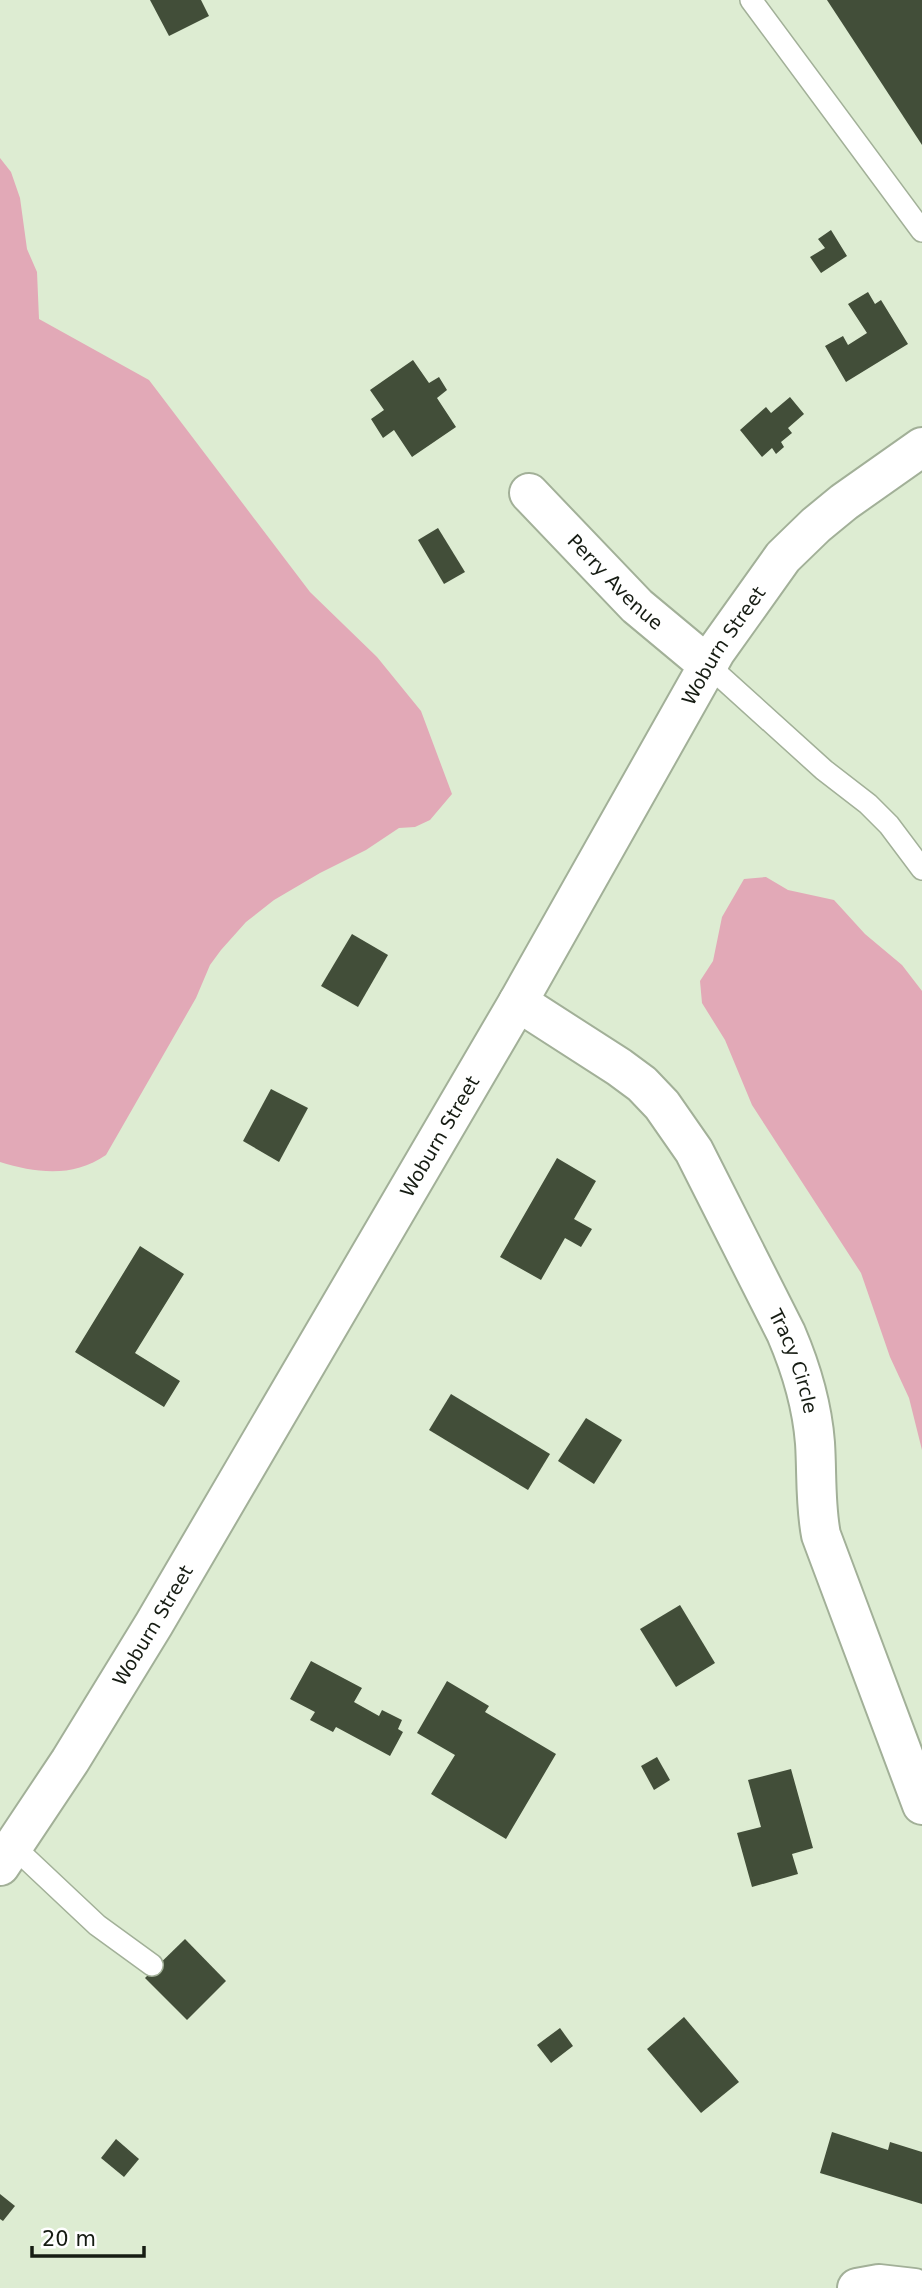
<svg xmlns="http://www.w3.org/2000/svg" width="922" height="2288" font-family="'DejaVu Sans',sans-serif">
  <rect width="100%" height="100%" fill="#ddecd2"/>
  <g fill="#e2a9b7">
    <path d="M 0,158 L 11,172 L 20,198 L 27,249 L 37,272 L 39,319 L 149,380 L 310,592 L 377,657 L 421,711 L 452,794 L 430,820 L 415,827 L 399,828 L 366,850 L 320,873 L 274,900 L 246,922 L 221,950 L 210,965 L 196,998 L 106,1155 C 73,1178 36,1173 0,1162 Z"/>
    <polygon points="766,877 788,890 834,900 865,934 902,965 922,991 922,1450 909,1398 890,1357 861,1273 752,1105 725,1040 702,1003 700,981 713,961 722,917 744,879"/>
  </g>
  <g fill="#424e39">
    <polygon points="150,0 201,0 209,16 169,36"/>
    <polygon points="827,0 922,0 922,145"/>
    <polygon points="831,230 847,256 821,273 810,257 825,248 818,239"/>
    <polygon points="868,292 875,304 881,300 908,344 846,382 825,346 843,336 848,345 867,333 848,304"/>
    <polygon points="413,360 429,383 439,377 447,390 437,398 456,427 412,457 394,430 383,438 371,419 384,410 370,390"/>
    <polygon points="790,397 804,414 788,428 792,433 781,442 784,447 776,454 772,448 762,457 740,430 766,407 771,413"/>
    <polygon points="438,528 465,572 444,584 418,540"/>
    <polygon points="352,934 388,955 358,1007 321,986"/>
    <polygon points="271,1089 308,1108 279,1162 243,1141"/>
    <polygon points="557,1158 596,1181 574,1219 592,1229 581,1247 565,1238 541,1280 500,1257"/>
    <polygon points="140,1246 184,1274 135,1353 180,1381 164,1407 75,1352"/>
    <polygon points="451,1394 550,1454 528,1490 429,1430"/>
    <polygon points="586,1418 622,1440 594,1484 558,1461"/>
    <polygon points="680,1605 715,1663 676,1687 640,1629"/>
    <polygon points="311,1661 362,1688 354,1702 379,1716 382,1710 402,1720 398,1729 403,1732 390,1756 336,1727 333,1732 310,1720 315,1712 290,1699"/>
    <polygon points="447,1681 489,1706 485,1712 556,1754 506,1839 431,1794 455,1755 417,1733"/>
    <polygon points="657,1757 670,1780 654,1790 641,1766"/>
    <polygon points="791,1769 813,1848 792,1854 798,1874 752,1887 737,1833 761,1827 748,1780"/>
    <polygon points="185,1939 226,1981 187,2020 145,1978"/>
    <polygon points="684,2017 739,2082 701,2113 647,2049"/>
    <polygon points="560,2028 573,2046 551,2063 537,2045"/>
    <polygon points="832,2132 888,2150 890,2142 922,2152 922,2204 820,2173"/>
    <polygon points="116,2139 139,2159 124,2177 101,2158"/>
    <polygon points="0,2194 15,2206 3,2221 0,2219"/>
  </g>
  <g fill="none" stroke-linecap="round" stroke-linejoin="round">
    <g stroke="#a2b098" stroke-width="24">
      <g id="lane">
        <polyline points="751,0 922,231"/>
        <polyline points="709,666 824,770 868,804 889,825 922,869"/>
        <polyline points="13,1846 97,1925 152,1965"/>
      </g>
    </g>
    <g stroke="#a2b098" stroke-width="42">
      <g id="street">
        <path id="s1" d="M 529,493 L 637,606 L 709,666"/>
        <path id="s2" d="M 518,1002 L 619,1067 L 642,1084 L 662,1105 L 694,1151 L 786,1333 C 801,1368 812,1404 815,1443 C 817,1474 815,1504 821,1535 L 922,1805"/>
        <polyline points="857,2288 879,2284 914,2288"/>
      </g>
    </g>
    <g stroke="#a2b098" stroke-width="42">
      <g id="secondary">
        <path id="s3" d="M 0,1866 L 70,1761 L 154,1624 L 518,1002 L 716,651 L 783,557 L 816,525 L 844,502 L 922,447"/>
      </g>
    </g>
    <use href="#lane" stroke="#fff" stroke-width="21"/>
    <use href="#street" stroke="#fff" stroke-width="38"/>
    <use href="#secondary" stroke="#fff" stroke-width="38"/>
  </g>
  <g text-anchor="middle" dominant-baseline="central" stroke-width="7" stroke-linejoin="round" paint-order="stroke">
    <g font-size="19" fill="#161c13" stroke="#fff">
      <text stroke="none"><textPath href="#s1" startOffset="124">Perry Avenue</textPath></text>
      <text stroke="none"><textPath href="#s3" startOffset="1419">Woburn Street</textPath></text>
      <text stroke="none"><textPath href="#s3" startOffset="852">Woburn Street</textPath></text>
      <text stroke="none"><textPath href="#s2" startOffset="467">Tracy Circle</textPath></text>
      <text stroke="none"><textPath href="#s3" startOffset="285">Woburn Street</textPath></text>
    </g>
  </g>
  <path d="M32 2246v10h112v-10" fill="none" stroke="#161c13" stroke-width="3.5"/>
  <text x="42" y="2246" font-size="21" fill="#161c13" stroke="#ffffff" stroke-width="5" paint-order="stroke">20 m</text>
</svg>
